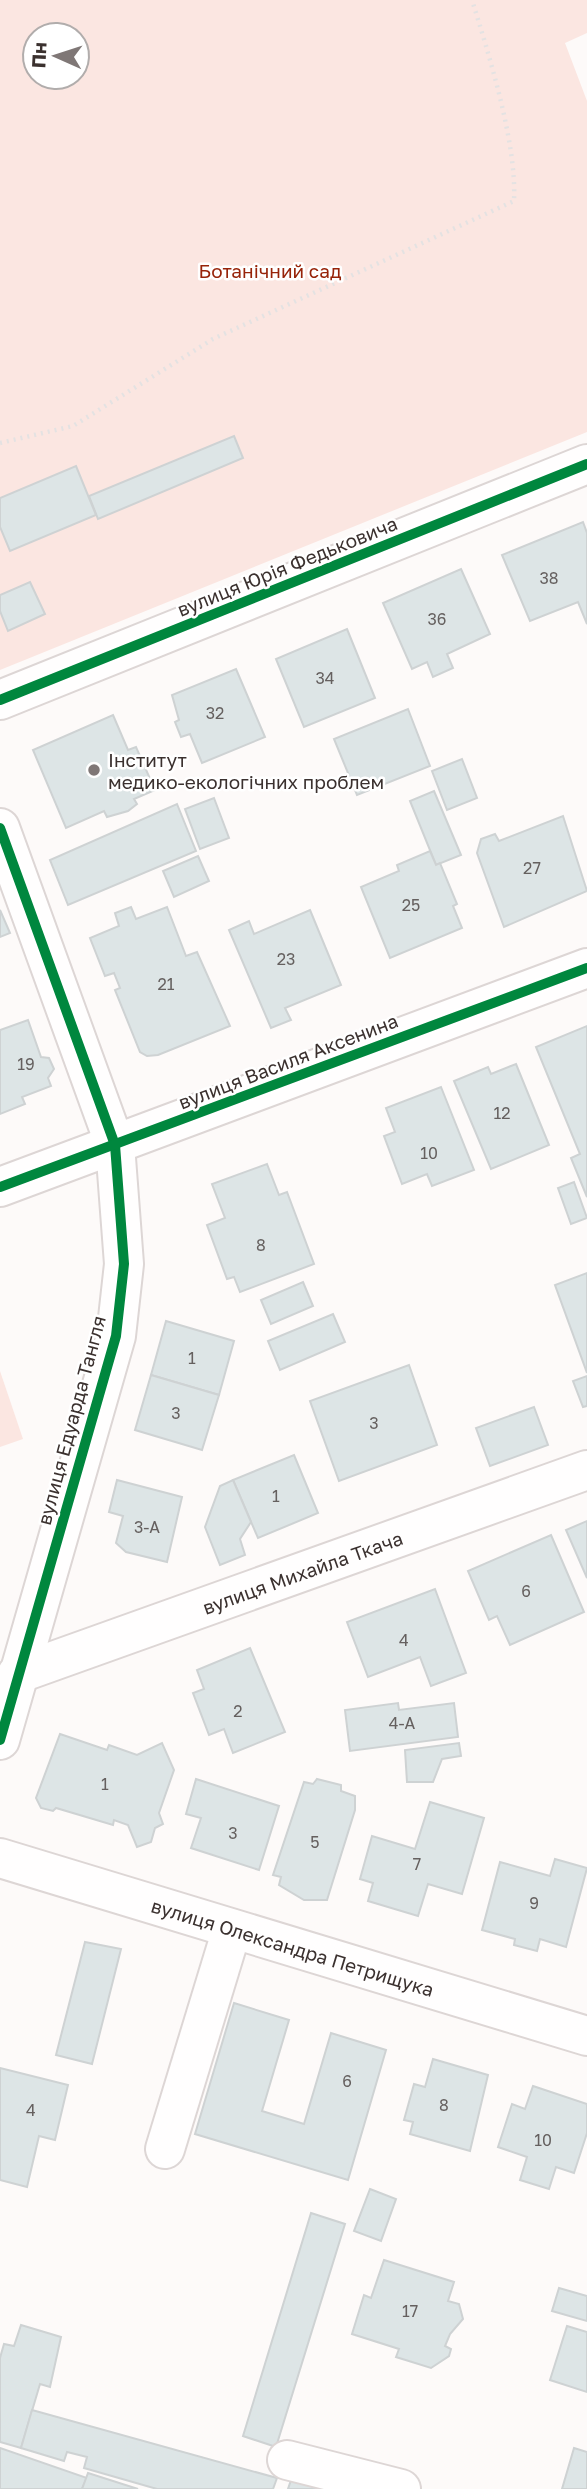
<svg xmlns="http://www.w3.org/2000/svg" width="587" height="2489" font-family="'Golos Text',sans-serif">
  <rect width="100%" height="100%" fill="#fdfaf9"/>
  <g fill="#fbe6e1" fill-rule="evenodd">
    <path d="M 0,0 L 587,0 L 587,33 L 565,43 L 587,101 L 587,432 L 0,670 ZM 35,35 L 77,35 L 77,77 L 35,77 Z"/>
    <polygon points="0,1371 23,1439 0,1447"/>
  </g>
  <g fill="#dde5e6" stroke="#ced2d3" stroke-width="2">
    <polygon points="234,436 243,458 98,519 89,496"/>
    <polygon points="76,466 96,515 10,551 0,527 0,498"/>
    <polygon points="583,522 587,533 587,624 578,602 530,621 502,555"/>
    <polygon points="461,569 490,634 447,654 453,668 433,677 427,662 412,669 383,603"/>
    <polygon points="30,582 45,614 8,631 0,611 0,595"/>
    <polygon points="347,629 375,698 304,727 276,659"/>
    <polygon points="236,669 265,737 202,763 190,734 181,737 175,722 179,720 172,695"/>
    <polygon points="408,709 430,766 357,795 334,739"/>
    <polygon points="113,715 128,750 136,747 155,790 134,799 137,804 128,811 107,817 104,811 66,828 33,750"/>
    <polygon points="462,759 477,798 447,810 432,771"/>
    <polygon points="434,791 461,855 436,865 410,801"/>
    <polygon points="214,798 229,838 200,849 185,809"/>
    <polygon points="177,804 196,851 68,905 50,860"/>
    <polygon points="563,816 587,891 504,927 477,853 481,839 495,834 499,841"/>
    <polygon points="430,851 436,865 440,863 457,904 453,906 462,928 390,958 361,887 399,871 397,865"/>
    <polygon points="198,856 209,881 174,897 163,871"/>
    <polygon points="131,907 136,919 167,907 186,956 197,952 230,1026 158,1055 147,1056 140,1052 115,990 120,988 114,973 105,976 90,938 119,926 115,913"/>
    <polygon points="0,910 10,933 0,937"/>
    <polygon points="310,910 341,985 285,1008 291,1020 271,1028 229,930 249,921 254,934"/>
    <polygon points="28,1020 41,1057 49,1058 54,1069 48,1078 51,1086 22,1097 25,1104 0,1114 0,1030"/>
    <polygon points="587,1026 587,1197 571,1158 580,1154 536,1047"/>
    <polygon points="516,1064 549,1145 491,1169 454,1081 488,1067 491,1074"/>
    <polygon points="441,1087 474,1170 432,1186 427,1174 402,1184 384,1136 395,1132 386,1108"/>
    <polygon points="267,1164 279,1195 287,1192 314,1264 240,1292 234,1277 227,1279 207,1225 225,1218 212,1184"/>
    <polygon points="574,1182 587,1218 571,1224 558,1188"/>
    <polygon points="587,1273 587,1373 555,1285"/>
    <polygon points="303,1282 313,1306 271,1324 261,1300"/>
    <polygon points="333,1314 345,1342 280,1370 268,1341"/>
    <polygon points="166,1321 234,1341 219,1395 151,1375"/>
    <polygon points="409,1365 437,1445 339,1481 310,1401"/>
    <polygon points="151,1375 219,1395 202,1450 135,1430"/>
    <polygon points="587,1376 587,1406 583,1407 573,1381"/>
    <polygon points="534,1407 548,1445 490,1466 476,1428"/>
    <polygon points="294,1455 318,1513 258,1538 233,1480"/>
    <polygon points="117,1480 182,1497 167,1562 126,1552 116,1543 123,1516 109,1512"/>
    <polygon points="233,1480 251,1522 240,1539 245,1555 220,1565 205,1527 220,1486"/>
    <polygon points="587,1521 587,1578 566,1530"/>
    <polygon points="551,1535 584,1612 510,1645 497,1616 489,1620 468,1571"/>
    <polygon points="435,1589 466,1673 431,1686 420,1657 368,1677 347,1622"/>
    <polygon points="250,1648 285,1732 233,1753 224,1729 209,1735 193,1693 204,1689 197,1670"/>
    <polygon points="398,1703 399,1710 454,1703 458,1737 350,1751 345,1710"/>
    <polygon points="60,1734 107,1750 109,1745 137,1755 162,1743 174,1770 159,1813 163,1824 155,1828 151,1842 137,1847 128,1825 114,1820 113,1825 56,1808 53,1811 41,1808 36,1798"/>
    <polygon points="459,1743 461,1756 442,1759 433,1782 407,1782 405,1750"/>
    <polygon points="196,1779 279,1806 259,1870 191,1848 201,1818 186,1814"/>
    <polygon points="317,1779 341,1785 341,1791 355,1796 355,1810 327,1900 304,1900 279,1885 281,1877 273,1875 304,1782 313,1784"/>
    <polygon points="430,1802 484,1818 462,1894 428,1884 418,1916 368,1901 373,1883 360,1879 372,1836 415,1849"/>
    <polygon points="555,1859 587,1868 566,1947 540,1939 537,1951 514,1945 515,1939 482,1930 500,1862 550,1876"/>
    <polygon points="85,1942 121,1949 92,2064 56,2055"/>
    <polygon points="234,2003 289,2020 262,2111 304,2124 331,2033 386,2050 348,2180 195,2134"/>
    <polygon points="433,2059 488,2075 470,2151 410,2134 413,2122 404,2120 414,2084 425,2087"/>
    <polygon points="0,2068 68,2085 55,2140 39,2136 27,2187 0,2180"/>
    <polygon points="533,2086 587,2104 587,2133 574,2173 556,2167 549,2189 520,2180 527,2157 498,2147 512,2104 525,2109"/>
    <polygon points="370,2189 396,2199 381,2241 354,2231"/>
    <polygon points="311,2213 345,2224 276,2447 243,2436"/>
    <polygon points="384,2260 454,2282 448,2301 459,2304 463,2319 450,2334 445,2346 451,2349 449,2356 431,2368 396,2357 399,2349 352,2334 364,2295 371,2298"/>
    <polygon points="559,2288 587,2296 587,2321 552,2311"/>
    <polygon points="21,2325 61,2337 50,2387 40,2384 21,2448 0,2442 0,2358 4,2344 14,2346"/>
    <polygon points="567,2326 587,2332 587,2392 550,2380"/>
    <polygon points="32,2410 277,2478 273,2489 157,2489 84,2468 87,2457 67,2452 64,2461 21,2448"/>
    <polygon points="0,2448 87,2478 82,2489 0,2489"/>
    <polygon points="574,2448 587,2452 587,2489 562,2489"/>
    <polygon points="88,2473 138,2489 82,2489"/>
    <polygon points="291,2480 321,2489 288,2489"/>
  </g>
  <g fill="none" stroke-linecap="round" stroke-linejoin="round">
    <g stroke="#ddd6d5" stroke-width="42">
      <g id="minor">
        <polyline points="0,700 587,464"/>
        <polyline points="0,828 115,1145 124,1264 116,1336 0,1740"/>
        <polyline points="0,1187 587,968"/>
        <path id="s1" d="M 17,1674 L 587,1470"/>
        <path id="s2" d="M 0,1858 L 587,2036"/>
        <polyline points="165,2149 232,1929"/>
        <polyline points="287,2460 401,2489"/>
      </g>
    </g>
    <path stroke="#e4e2e2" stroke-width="4.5" stroke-dasharray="2 5" stroke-linecap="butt" d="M 0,443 L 73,426 L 213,339 L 514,201 C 517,144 489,55 472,0"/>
    <use href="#minor" stroke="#fffefe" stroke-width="38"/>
    <g stroke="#fff" stroke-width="15">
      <g id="cycleway">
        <polyline points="0,700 587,464"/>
        <polyline points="0,828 115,1145 124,1264 116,1336 0,1740"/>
        <polyline points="0,1187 587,968"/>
      </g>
    </g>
    <use href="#cycleway" stroke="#00873e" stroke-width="10"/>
  </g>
  <circle fill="#7f7776" stroke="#fff" stroke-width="2.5" cx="94" cy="770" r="7"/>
  <g text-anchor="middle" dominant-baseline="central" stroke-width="5" stroke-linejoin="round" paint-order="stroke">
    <g font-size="16" fill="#65605f">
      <text x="549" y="578">38</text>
      <text x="437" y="619">36</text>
      <text x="325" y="678">34</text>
      <text x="215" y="713">32</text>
      <text x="532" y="868">27</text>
      <text x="411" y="905">25</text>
      <text x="286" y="959">23</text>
      <text x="166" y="984">21</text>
      <text x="26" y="1064">19</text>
      <text x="502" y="1113">12</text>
      <text x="429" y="1153">10</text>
      <text x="261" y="1245">8</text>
      <text x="192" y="1358">1</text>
      <text x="176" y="1413">3</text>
      <text x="374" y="1423">3</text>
      <text x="276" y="1496">1</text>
      <text x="147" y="1527">3-А</text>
      <text x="526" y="1591">6</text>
      <text x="404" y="1640">4</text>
      <text x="238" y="1711">2</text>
      <text x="402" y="1723">4-А</text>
      <text x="105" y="1784">1</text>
      <text x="233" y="1833">3</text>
      <text x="315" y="1842">5</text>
      <text x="417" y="1864">7</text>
      <text x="534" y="1903">9</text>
      <text x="347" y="2081">6</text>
      <text x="444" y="2105">8</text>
      <text x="31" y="2110">4</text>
      <text x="543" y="2140">10</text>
      <text x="410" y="2311">17</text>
    </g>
    <g font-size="19" fill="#972309" stroke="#fff">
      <text x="270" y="270">Ботанічний сад</text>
    </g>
    <g font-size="19" fill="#3b312f" stroke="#fff">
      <text transform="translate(287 566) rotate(-22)">вулиця Юрія Федьковича</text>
      <text transform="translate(288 1061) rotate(-21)">вулиця Василя Аксенина</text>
      <text transform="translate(71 1420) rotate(-75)">вулиця Едуарда Тангля</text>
      <text stroke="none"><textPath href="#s1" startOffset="303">вулиця Михайла Ткача</textPath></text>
      <text stroke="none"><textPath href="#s2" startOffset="306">вулиця Олександра Петрищука</textPath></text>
    </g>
    <g font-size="19" fill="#3b312f" stroke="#fff" text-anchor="start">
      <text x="108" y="759">Інститут<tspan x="108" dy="22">медико-екологічних проблем</tspan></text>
    </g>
  </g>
  <g transform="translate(56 56) rotate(273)"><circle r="33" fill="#ffffff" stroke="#b1adac" stroke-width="2"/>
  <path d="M0-5L12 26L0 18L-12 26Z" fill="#7f7776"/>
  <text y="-10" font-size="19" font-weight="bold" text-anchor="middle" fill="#3b312f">Пн</text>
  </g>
</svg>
